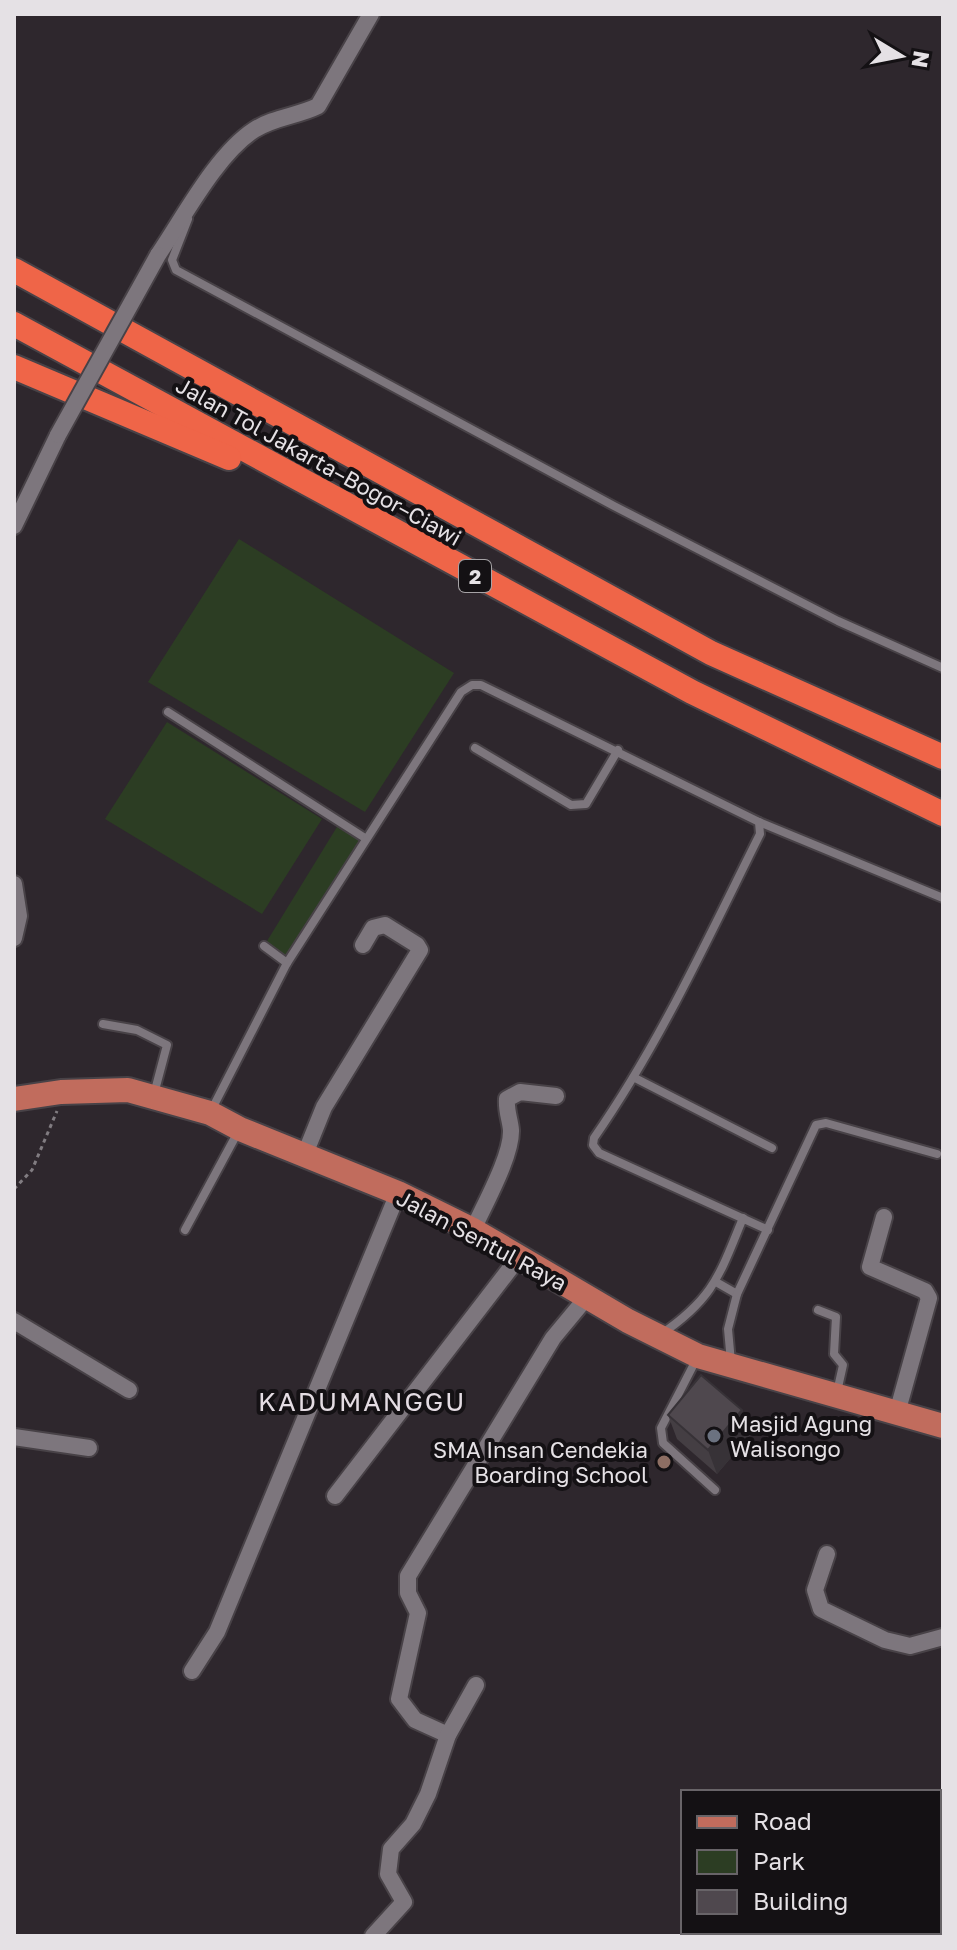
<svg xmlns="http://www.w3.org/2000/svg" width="957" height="1950" font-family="'Golos Text',sans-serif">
  <rect width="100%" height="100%" fill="#2e272d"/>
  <g fill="#2c3d23">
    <polygon points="239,539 454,673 365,812 148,682"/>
    <polygon points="167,722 322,819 262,914 105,819"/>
    <polygon points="340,822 365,838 287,963 264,946"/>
  </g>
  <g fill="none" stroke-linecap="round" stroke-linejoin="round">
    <g stroke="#484247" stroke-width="12">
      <g id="lane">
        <polyline points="188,219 172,260 176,270 614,506 838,621 943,668"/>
        <polyline points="168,712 365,838"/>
        <polyline points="475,748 571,805 586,804 618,750"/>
        <polyline points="759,822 943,898"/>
        <polyline points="264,946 287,963"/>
        <polyline points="103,1024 137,1030 167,1045 154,1094"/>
        <polyline points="635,1078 772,1148"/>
        <path d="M 212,1109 L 287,963 L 461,692 L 472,685 L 481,685 L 759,822 L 760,834 C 708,938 660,1043 594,1138 L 593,1145 L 599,1153 L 768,1230"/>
        <polyline points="185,1230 239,1130"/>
        <polyline points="716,1282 737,1294"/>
        <polyline points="818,1310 836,1317 834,1354 843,1365 837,1392"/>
        <path d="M 660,1335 C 714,1298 719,1276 743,1218"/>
        <polyline points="696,1360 661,1428 663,1443 715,1490"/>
        <polyline points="731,1362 728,1329 737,1294 816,1125 826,1123 937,1154"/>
        <polyline points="939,1899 943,1903"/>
      </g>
    </g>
    <g stroke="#484247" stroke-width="20">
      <g id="street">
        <path d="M 158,255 C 184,217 216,155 254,130 C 274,117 298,116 318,106 L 371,14"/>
        <polyline points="14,526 58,435"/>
        <polyline points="14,884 19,916 14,938"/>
        <polyline points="305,1154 324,1107 420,950 417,945 385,925 373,928 363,945"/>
        <polyline points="884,1217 870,1267 925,1291 929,1298 897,1413"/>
        <path d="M 473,1230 C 484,1205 512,1156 511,1130 C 510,1119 506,1111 507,1099 L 520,1092 L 556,1096"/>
        <polyline points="14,1321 129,1390"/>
        <polyline points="14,1437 89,1448"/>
        <polyline points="335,1496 519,1257"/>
        <polyline points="827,1554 815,1590 821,1609 885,1640 910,1646 943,1637"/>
        <polyline points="192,1671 217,1632 398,1193"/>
        <polyline points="448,1735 415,1720 399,1699 418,1613 408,1593 408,1576 553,1338 587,1297"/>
        <polyline points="373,1936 404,1902 388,1874 391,1849 413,1824 428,1794 448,1735 476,1685"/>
      </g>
    </g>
    <g stroke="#484247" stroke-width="28">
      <polyline id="primary" points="14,1099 61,1092 128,1090 210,1113 240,1129 398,1193 473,1230 628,1321 698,1356 943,1426"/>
    </g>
    <g stroke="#484247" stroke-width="28">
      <g id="highway">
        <polyline points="14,270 711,653 943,757"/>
        <polyline points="14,324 692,692 943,814"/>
        <polyline points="14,367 229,458"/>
      </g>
    </g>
    <polyline stroke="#817c81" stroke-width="3" stroke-dasharray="4 4" stroke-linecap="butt" points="14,1189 32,1170 57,1111"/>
    <use href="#lane" stroke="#7d767d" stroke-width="8"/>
    <use href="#street" stroke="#7d767d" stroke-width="16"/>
    <use href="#primary" stroke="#c16c5d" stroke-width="24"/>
    <use href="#highway" stroke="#ef6548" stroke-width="24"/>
    <g stroke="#484247" stroke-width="20" stroke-linecap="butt">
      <polyline id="street-bridge" points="58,435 158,255"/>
    </g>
    <use href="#street-bridge" stroke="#7d767d" stroke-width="16"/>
  </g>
  <polygon fill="#443e43" points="742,1410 751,1434 717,1474 677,1439 668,1415"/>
  <polygon fill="#373237" points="742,1410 751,1434 717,1474 708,1450"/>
  <polygon fill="#4f484e" stroke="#373237" stroke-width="2" points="701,1375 742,1410 708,1450 668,1415"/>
  <circle fill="#6b7280" stroke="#141114" stroke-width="3" cx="714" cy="1436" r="8"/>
  <circle fill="#8d6e63" stroke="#141114" stroke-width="3" cx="664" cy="1462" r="8"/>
  <g text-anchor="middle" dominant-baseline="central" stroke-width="8" stroke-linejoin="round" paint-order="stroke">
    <rect fill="#141114" stroke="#a6a3a6" stroke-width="2" x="459" y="560" width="32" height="32" rx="6"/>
    <g font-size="20" font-weight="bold" fill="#e5e1e5">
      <text x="475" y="576">2</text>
    </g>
    <g font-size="22" fill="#e5e1e5" stroke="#141114">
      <text transform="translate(319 461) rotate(29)">Jalan Tol Jakarta–Bogor–Ciawi</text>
      <text transform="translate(482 1240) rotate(28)">Jalan Sentul Raya</text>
    </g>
    <g font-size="22" fill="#e5e1e5" stroke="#141114" text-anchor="start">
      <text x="730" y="1423">Masjid Agung<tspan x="730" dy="25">Walisongo</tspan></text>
      <text x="648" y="1449" text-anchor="end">SMA Insan Cendekia<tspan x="648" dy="25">Boarding School</tspan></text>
    </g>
    <g font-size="26" letter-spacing="2" fill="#e4dce3" stroke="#141114">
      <text x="362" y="1401">KADUMANGGU</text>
    </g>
  </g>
  <rect width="957" height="1950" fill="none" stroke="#e5e1e5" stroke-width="32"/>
  <rect x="681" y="1790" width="260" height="144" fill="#141114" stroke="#686468" stroke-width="2"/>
  <rect x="697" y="1816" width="40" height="12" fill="#c16c5d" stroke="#686468" stroke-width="2"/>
  <text x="753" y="1830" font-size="24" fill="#e5e1e5">Road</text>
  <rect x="697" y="1850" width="40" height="24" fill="#2c3d23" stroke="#686468" stroke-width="2"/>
  <text x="753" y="1870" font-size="24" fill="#e5e1e5">Park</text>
  <rect x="697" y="1890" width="40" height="24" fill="#4f484e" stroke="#686468" stroke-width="2"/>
  <text x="753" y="1910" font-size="24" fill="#e5e1e5">Building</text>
  <g transform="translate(901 56) rotate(100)" stroke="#141114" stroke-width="6" paint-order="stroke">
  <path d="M0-6L14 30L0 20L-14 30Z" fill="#e5e1e5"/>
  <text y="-12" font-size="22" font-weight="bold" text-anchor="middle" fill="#e5e1e5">N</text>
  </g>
</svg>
